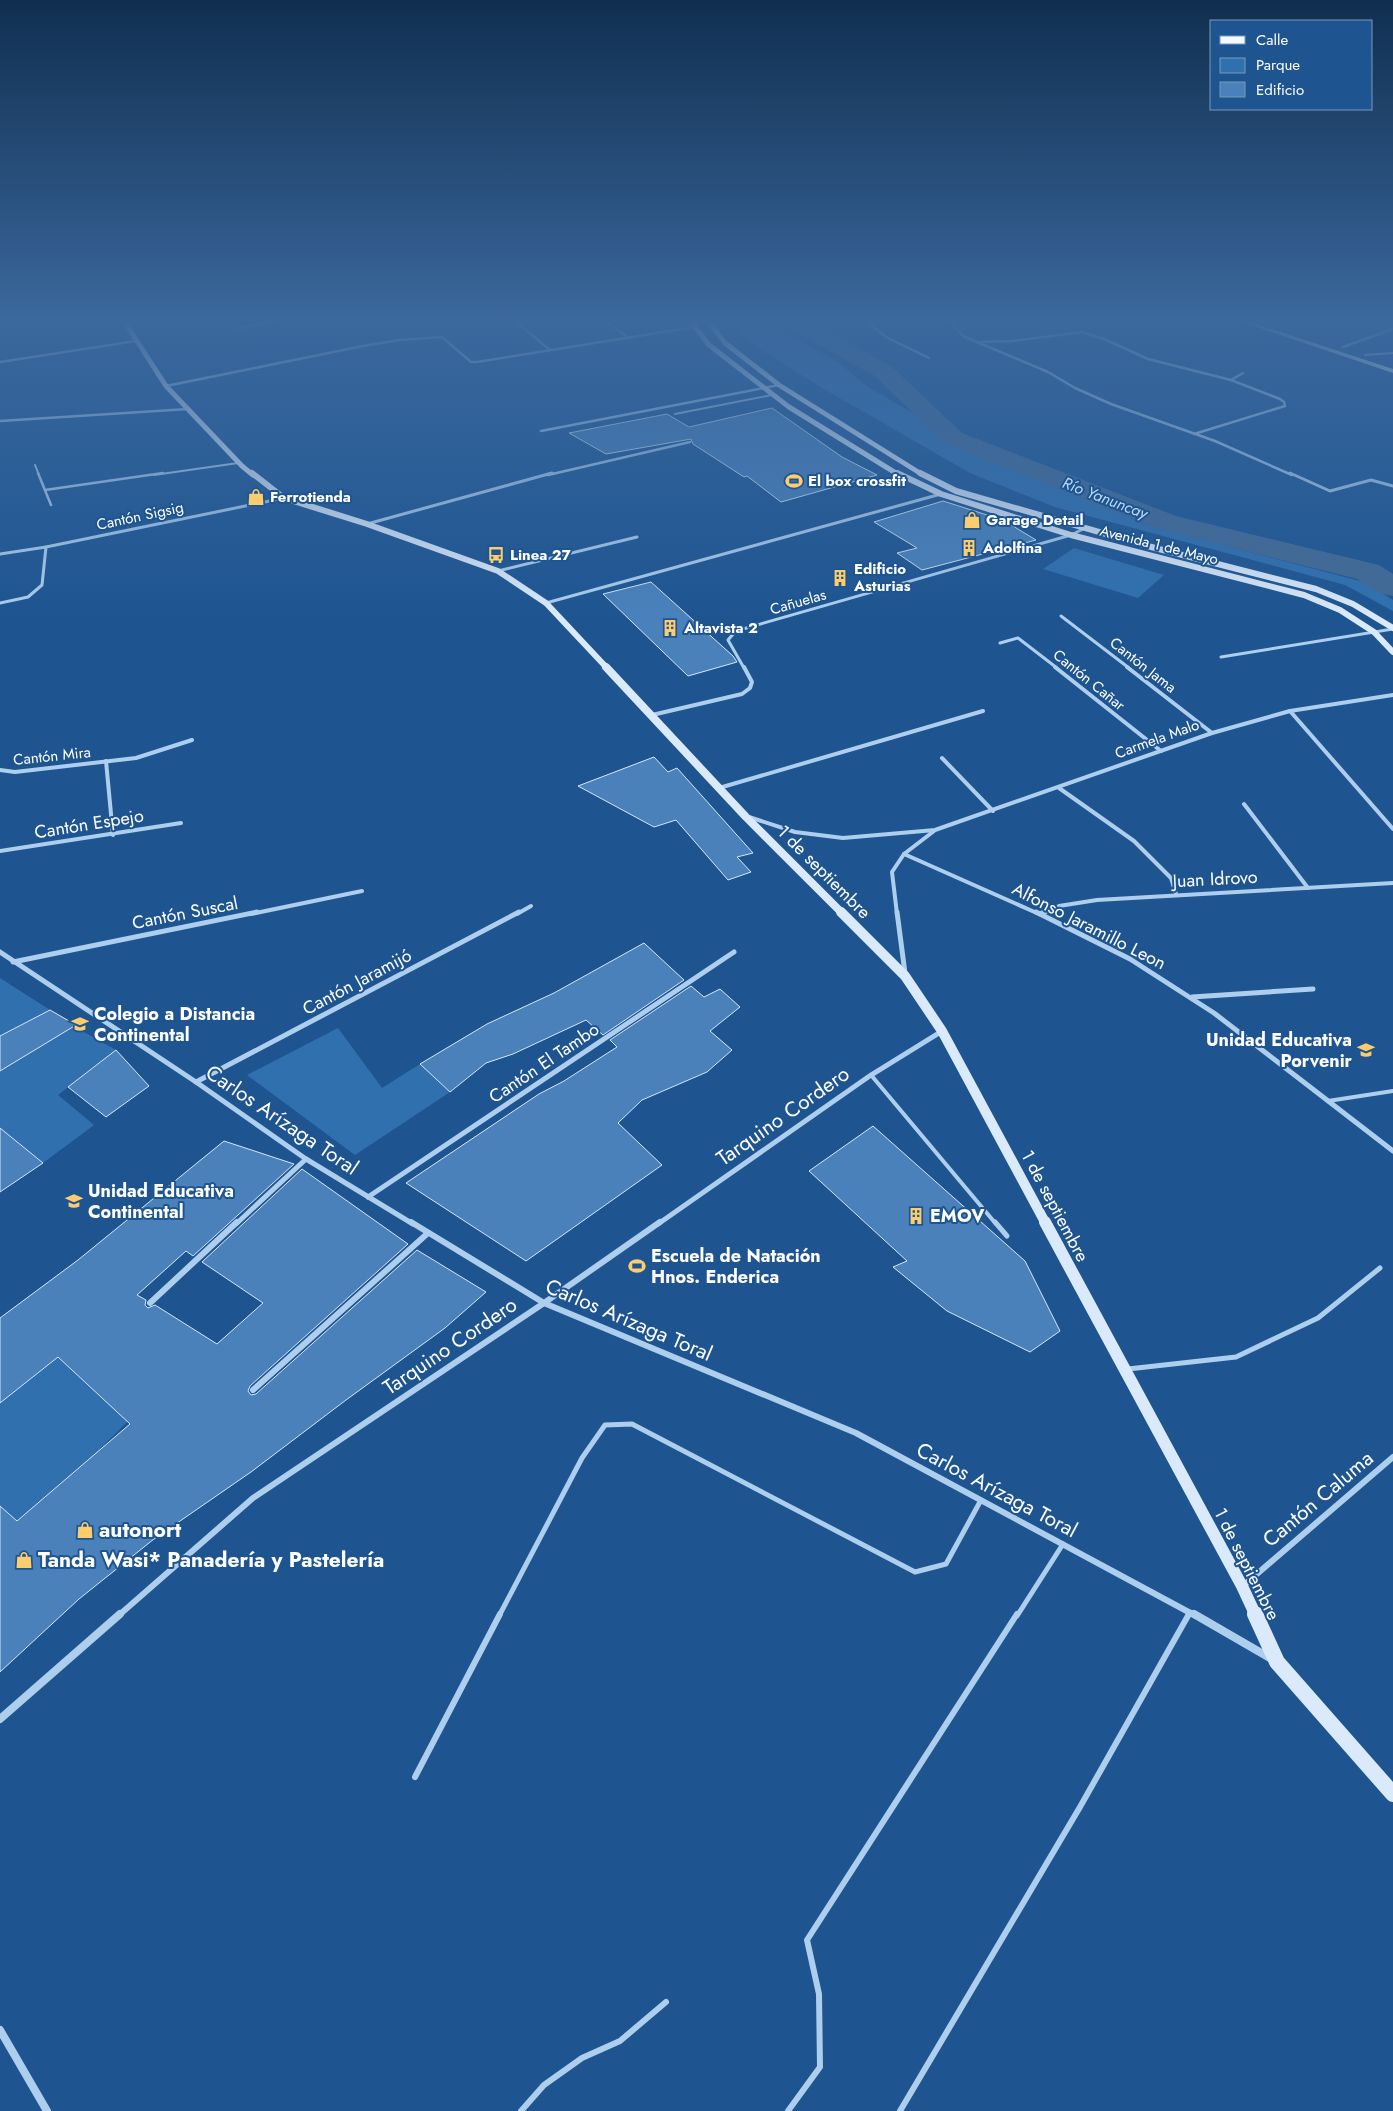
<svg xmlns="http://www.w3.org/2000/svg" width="1393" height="2111" font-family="Jost,sans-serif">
  <rect width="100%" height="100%" fill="#1e5591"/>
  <g fill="#3170af">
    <polygon points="733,321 764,321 838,362 869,388 1011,468 1148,525 1364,582 1393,600 1393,611 1345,585 1055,507 970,473 824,389 743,338"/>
    <polygon points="1074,548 1164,575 1138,598 1043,569"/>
    <polygon points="0,978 50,1010 0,1036"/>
    <polygon points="73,1026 116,1050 58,1095 94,1125 43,1163 4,1131 0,1133 0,1071"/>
    <polygon points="338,1028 382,1088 420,1064 450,1092 355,1155 247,1075"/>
    <polygon points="58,1357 128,1421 86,1463 17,1521 0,1506 0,1403"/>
  </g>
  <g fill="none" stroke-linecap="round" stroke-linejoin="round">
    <polygon fill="#426a95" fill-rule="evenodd" points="782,321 809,321 891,366 962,433 1176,516 1379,565 1393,574 1393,596 1382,594 1357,579 1156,528 944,443 875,376 785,326"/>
  </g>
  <g fill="#4a81ba" stroke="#d4e7fa">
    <polygon points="772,408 842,457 877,475 781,502 747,476 744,477 693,444 691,439 606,454 569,433 667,414 689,427"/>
    <polygon points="943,501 1003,520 1036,540 922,570 897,553 917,548 874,522"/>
    <polygon points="651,582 733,656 737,662 688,676 603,594"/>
    <polygon points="654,757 668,772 677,768 753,853 737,857 751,872 728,880 676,820 654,827 578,786"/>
    <polygon points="644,943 684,980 603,1035 586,1020 513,1054 486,1063 450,1092 420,1064 487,1024 554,993"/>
    <polygon points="691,986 704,997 720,989 740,1007 710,1031 732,1050 707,1072 642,1100 618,1123 662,1165 526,1261 406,1183 539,1094 564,1081 617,1047 610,1040"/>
    <polygon points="50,1010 76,1025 0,1071 0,1036"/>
    <polygon points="116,1050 149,1086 106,1117 68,1087"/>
    <polygon points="873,1126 1025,1261 1060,1331 1030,1352 947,1311 893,1267 907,1261 809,1171"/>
    <polygon points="0,1128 43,1163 0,1192"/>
    <polygon points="224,1141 294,1164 193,1256 186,1251 137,1295 146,1300 145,1305 148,1308 155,1305 217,1344 263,1303 202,1262 302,1169 408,1244 250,1386 248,1391 251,1395 256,1394 417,1250 486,1292 445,1328 346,1400 251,1472 154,1539 79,1599 0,1672 0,1506 17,1521 130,1424 58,1357 0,1403 0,1318 78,1260"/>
  </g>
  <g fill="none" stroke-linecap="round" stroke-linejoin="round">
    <g stroke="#aeceee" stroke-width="2">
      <polyline points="605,321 629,338"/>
      <polyline points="1365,355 1393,353"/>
      <polyline points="675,414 772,395"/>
      <polyline points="35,465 39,475"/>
      <polyline points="154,475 238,463"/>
    </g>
    <g stroke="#aeceee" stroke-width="2.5">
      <polyline points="38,473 51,505"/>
      <polyline points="45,490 163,473"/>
    </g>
    <g stroke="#aeceee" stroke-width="4">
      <polyline points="871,1075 996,1224"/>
      <polyline points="1328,1101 1393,1091"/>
    </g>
    <g stroke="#aeceee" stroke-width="5">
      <polyline points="995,1222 1007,1236"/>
      <polyline points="1128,1369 1236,1357 1318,1318 1380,1268"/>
      <polyline points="499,1616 582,1458 605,1425 632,1424 915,1572 946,1564 981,1500"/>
      <polyline points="1017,1616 1063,1544"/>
      <polyline points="1188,1616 1190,1612"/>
    </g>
    <g stroke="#aeceee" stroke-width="6">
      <polyline points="415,1777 500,1614"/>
      <polyline points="521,2111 544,2085 582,2058 620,2041 666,2002"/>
      <polyline points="788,2111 820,2067 819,1994 807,1940 1017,1614"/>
      <polyline points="900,2111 1080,1807 1189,1614"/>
    </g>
    <g stroke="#aeceee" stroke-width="2.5">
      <polyline points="515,321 550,350"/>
      <polyline points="866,321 886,337 929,358"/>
      <polyline points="950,321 963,336 1048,372 1075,388 1111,404 1215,441 1292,475"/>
      <polyline points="238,328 279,321"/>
      <polyline points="978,342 1012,341 1082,332 1104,339 1148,359 1231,380"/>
      <polyline points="1343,347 1393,329"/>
      <polyline points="0,362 136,341"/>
      <polyline points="166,386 363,346 399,340 442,337 471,362 477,362 694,327"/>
      <polyline points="0,421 188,409"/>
      <polyline points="541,431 779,385"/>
      <polyline points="1194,434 1285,406 1284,402 1280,399 1231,380 1243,373"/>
      <polyline points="548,475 690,442"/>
    </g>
    <g stroke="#aeceee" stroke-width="3">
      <polyline points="1290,473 1330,491 1371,480 1393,486"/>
      <polyline points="367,524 552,473"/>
      <polyline points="0,554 46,547 284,498"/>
      <polyline points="498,571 637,537"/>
      <polyline points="0,603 28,597 42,585 46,547"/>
      <polyline points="546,603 941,494"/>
      <polyline points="1061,616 1129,668"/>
      <polyline points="1000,643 1018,638 1057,668"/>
      <polyline points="1221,657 1393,629"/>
      <polyline points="744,668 728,640 734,633 743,629 1071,535 1085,528"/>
    </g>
    <g stroke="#aeceee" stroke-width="4">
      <polyline points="1055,667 1161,751"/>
      <polyline points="1127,667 1212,733"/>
      <polyline points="1290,711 1393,829"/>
      <polyline points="652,715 742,694 750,688 752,682 744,667"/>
      <polyline points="942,758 993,811"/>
      <polyline points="106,761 113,835"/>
      <polyline points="0,770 15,772 136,758 192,740"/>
      <polyline points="719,788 983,711"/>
      <polyline points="1059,788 1134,841 1171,878 1176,894"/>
      <polyline points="1244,804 1308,888"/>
      <polyline points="749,817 795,832 843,838 935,830 1212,733 1290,711 1393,695"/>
      <polyline points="0,851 181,823"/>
      <polyline points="904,854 1039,914"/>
      <polyline points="251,914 362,891"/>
      <polyline points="517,914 531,906"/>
      <polyline points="897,914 892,872 904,854 934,831"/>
      <polyline points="1041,914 1059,906 1097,900 1393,883"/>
    </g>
    <g stroke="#aeceee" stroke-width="5">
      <polyline points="897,912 905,973"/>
      <polyline points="1036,912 1130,959 1214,1013 1393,1151"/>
      <polyline points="1040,914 1044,912"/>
      <polyline points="0,952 196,1082 306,1159 413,1224"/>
      <polyline points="13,962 257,912"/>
      <polyline points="1192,997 1313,989"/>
      <polyline points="196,1082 519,912"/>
      <polyline points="368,1197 734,952"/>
      <polyline points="236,1224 306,1159"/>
      <polyline points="658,1224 871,1075 942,1031"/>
    </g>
    <g stroke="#aeceee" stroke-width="6">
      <polyline points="411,1222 544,1303 856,1433 1196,1616"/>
      <polyline points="150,1303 237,1222"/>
      <polyline points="253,1390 428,1233"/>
      <polyline points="1243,1586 1393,1457"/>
      <polyline points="118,1616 253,1498 544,1303 660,1222"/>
    </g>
    <g stroke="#aeceee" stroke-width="8">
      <polyline points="1194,1614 1270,1658"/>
      <polyline points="0,1719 120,1614"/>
      <polyline points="0,2030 47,2111"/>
    </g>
    <g stroke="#dbeafa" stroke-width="5">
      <polyline points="124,321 166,386 242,466 253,475"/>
      <polyline points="691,321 709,345 789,407 899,475"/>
      <polyline points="708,321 725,343 779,385 923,475"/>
    </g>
    <g stroke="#dbeafa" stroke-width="6">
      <polyline points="252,473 284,498 367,524 498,571 546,603 607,668"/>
      <polyline points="897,473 941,494 1071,535 1304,595 1340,610 1374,632 1393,652"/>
      <polyline points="920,473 956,491 1155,548 1316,589 1353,604 1393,628"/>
    </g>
    <polyline stroke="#dbeafa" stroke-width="8" points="606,667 746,817 843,914"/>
    <polyline stroke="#dbeafa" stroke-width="10" points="841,912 905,976 942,1031 1046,1224"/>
    <polyline stroke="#dbeafa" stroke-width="12" points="1045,1222 1242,1586 1256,1616"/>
    <polyline stroke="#dbeafa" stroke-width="16" points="1255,1614 1277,1662 1393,1794"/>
    <polygon fill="#f5f9ff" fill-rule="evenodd" points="1239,321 1247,321 1393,369 1393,373"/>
  </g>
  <linearGradient id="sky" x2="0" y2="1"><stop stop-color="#102f50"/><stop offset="0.52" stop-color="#3b689d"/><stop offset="1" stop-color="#3b689d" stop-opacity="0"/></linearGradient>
  <rect width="1393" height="616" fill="url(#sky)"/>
  <defs>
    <g id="stadium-bare" transform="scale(1.35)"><path d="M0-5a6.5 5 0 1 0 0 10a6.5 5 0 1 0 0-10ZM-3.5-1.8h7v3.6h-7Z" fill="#fdcd6d" stroke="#1e5591" stroke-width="2.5" paint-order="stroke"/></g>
    <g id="shop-bare" transform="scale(1.35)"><path d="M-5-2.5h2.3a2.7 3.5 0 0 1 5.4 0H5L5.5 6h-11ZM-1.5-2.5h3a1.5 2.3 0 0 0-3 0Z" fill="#fdcd6d" stroke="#1e5591" stroke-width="2.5" paint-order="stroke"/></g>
    <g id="building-bare" transform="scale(1.35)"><path d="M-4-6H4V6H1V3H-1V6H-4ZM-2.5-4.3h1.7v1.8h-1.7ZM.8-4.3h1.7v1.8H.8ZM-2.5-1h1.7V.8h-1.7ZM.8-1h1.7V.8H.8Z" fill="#fdcd6d" stroke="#1e5591" stroke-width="2.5" paint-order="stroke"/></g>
    <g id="bus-bare" transform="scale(1.35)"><path d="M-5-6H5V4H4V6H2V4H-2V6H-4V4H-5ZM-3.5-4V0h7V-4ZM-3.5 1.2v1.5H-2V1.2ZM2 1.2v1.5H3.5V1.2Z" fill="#fdcd6d" stroke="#1e5591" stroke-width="2.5" paint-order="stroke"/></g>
    <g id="school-bare" transform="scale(1.35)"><path d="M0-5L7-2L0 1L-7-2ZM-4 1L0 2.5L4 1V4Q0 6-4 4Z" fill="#fdcd6d" stroke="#1e5591" stroke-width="2.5" paint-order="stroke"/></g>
    <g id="university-bare" transform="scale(1.35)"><path d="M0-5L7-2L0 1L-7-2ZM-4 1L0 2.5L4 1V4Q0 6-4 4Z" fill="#fdcd6d" stroke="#1e5591" stroke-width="2.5" paint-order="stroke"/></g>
  </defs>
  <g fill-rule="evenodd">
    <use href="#stadium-bare" x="794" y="481"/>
    <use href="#shop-bare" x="256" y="497"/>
    <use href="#shop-bare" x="972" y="520"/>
    <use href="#building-bare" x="969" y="548"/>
    <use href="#bus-bare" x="496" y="555"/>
    <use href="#building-bare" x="840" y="578"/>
    <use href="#building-bare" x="670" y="628"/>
    <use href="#school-bare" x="80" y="1024"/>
    <use href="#school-bare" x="1366" y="1050"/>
    <use href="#university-bare" x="74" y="1201"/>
    <use href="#building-bare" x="916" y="1216"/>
    <use href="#stadium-bare" x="637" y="1266"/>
    <use href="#shop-bare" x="85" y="1530"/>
    <use href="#shop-bare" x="24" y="1560"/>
  </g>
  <g text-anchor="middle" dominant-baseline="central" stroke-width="4" stroke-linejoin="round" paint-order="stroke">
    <g font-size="15" font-weight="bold" fill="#fff" stroke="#1e5591" text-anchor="start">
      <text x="808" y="481">El box crossfit</text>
      <text x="270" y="497">Ferrotienda</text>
      <text x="986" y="520">Garage Detail</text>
      <text x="983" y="548">Adolfina</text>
      <text x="510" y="555">Linea 27</text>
      <text x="854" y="569">Edificio<tspan x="854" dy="17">Asturias</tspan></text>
      <text x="684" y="628">Altavista 2</text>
    </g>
    <g font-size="15" fill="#fff" stroke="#1e5591">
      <text transform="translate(140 516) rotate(-12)">Cantón Sigsig</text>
      <text transform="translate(1159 545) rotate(14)">Avenida 1 de Mayo</text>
      <text transform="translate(798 602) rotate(-16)">Cañuelas</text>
      <text transform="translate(1143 665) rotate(38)">Cantón Jama</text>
      <text transform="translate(1089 680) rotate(39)">Cantón Cañar</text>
      <text transform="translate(1157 739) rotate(-20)">Carmela Malo</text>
      <text transform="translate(52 756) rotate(-6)">Cantón Mira</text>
    </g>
    <g font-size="16" font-style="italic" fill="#bad7f5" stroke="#1e5591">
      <text transform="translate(1105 498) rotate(21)">Río Yanuncay</text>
    </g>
    <g font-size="18" fill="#fff" stroke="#1e5591">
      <text transform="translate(89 824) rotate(-9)">Cantón Espejo</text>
      <text transform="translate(824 872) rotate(45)">1 de septiembre</text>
      <text transform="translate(1215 879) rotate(-3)">Juan Idrovo</text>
      <text transform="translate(185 913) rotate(-11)">Cantón Suscal</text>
      <text transform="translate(1089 926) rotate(27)">Alfonso Jaramillo Leon</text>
      <text transform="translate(357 982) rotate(-28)">Cantón Jaramijó</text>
      <text transform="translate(544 1063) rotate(-34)">Cantón El Tambo</text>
      <text transform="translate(1055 1206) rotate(62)">1 de septiembre</text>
      <text transform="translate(1247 1564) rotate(63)">1 de septiembre</text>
    </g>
    <g font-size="18" font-weight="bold" fill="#fff" stroke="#1e5591" text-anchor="start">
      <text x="94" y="1014">Colegio a Distancia<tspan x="94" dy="21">Continental</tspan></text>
      <text x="1352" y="1040" text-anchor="end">Unidad Educativa<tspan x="1352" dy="21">Porvenir</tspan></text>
      <text x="88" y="1191">Unidad Educativa<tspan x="88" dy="21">Continental</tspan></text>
      <text x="930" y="1216">EMOV</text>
      <text x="651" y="1256">Escuela de Natación<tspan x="651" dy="21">Hnos. Enderica</tspan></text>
    </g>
    <g font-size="21" fill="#fff" stroke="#1e5591">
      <text transform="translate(783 1116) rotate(-35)">Tarquino Cordero</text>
      <text transform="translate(282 1120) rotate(34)">Carlos Arízaga Toral</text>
      <text transform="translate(629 1320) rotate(23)">Carlos Arízaga Toral</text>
      <text transform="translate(450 1346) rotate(-34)">Tarquino Cordero</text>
      <text transform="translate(997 1490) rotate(28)">Carlos Arízaga Toral</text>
      <text transform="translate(1318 1499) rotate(-40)">Cantón Caluma</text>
    </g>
    <g font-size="21" font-weight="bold" fill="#fff" stroke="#1e5591" text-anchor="start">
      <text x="99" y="1530">autonort</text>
      <text x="38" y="1560">Tanda Wasi* Panadería y Pastelería</text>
    </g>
  </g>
  <rect x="1210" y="20" width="162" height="90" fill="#1e5591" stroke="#7899bd"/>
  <rect x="1220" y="36" width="25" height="8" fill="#f5f9ff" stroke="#7899bd"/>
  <text x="1256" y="45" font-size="15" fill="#ffffff">Calle</text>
  <rect x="1220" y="58" width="25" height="15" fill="#3170af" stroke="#7899bd"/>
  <text x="1256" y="70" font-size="15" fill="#ffffff">Parque</text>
  <rect x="1220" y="82" width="25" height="15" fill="#4a81ba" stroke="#7899bd"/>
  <text x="1256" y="95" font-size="15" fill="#ffffff">Edificio</text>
</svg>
